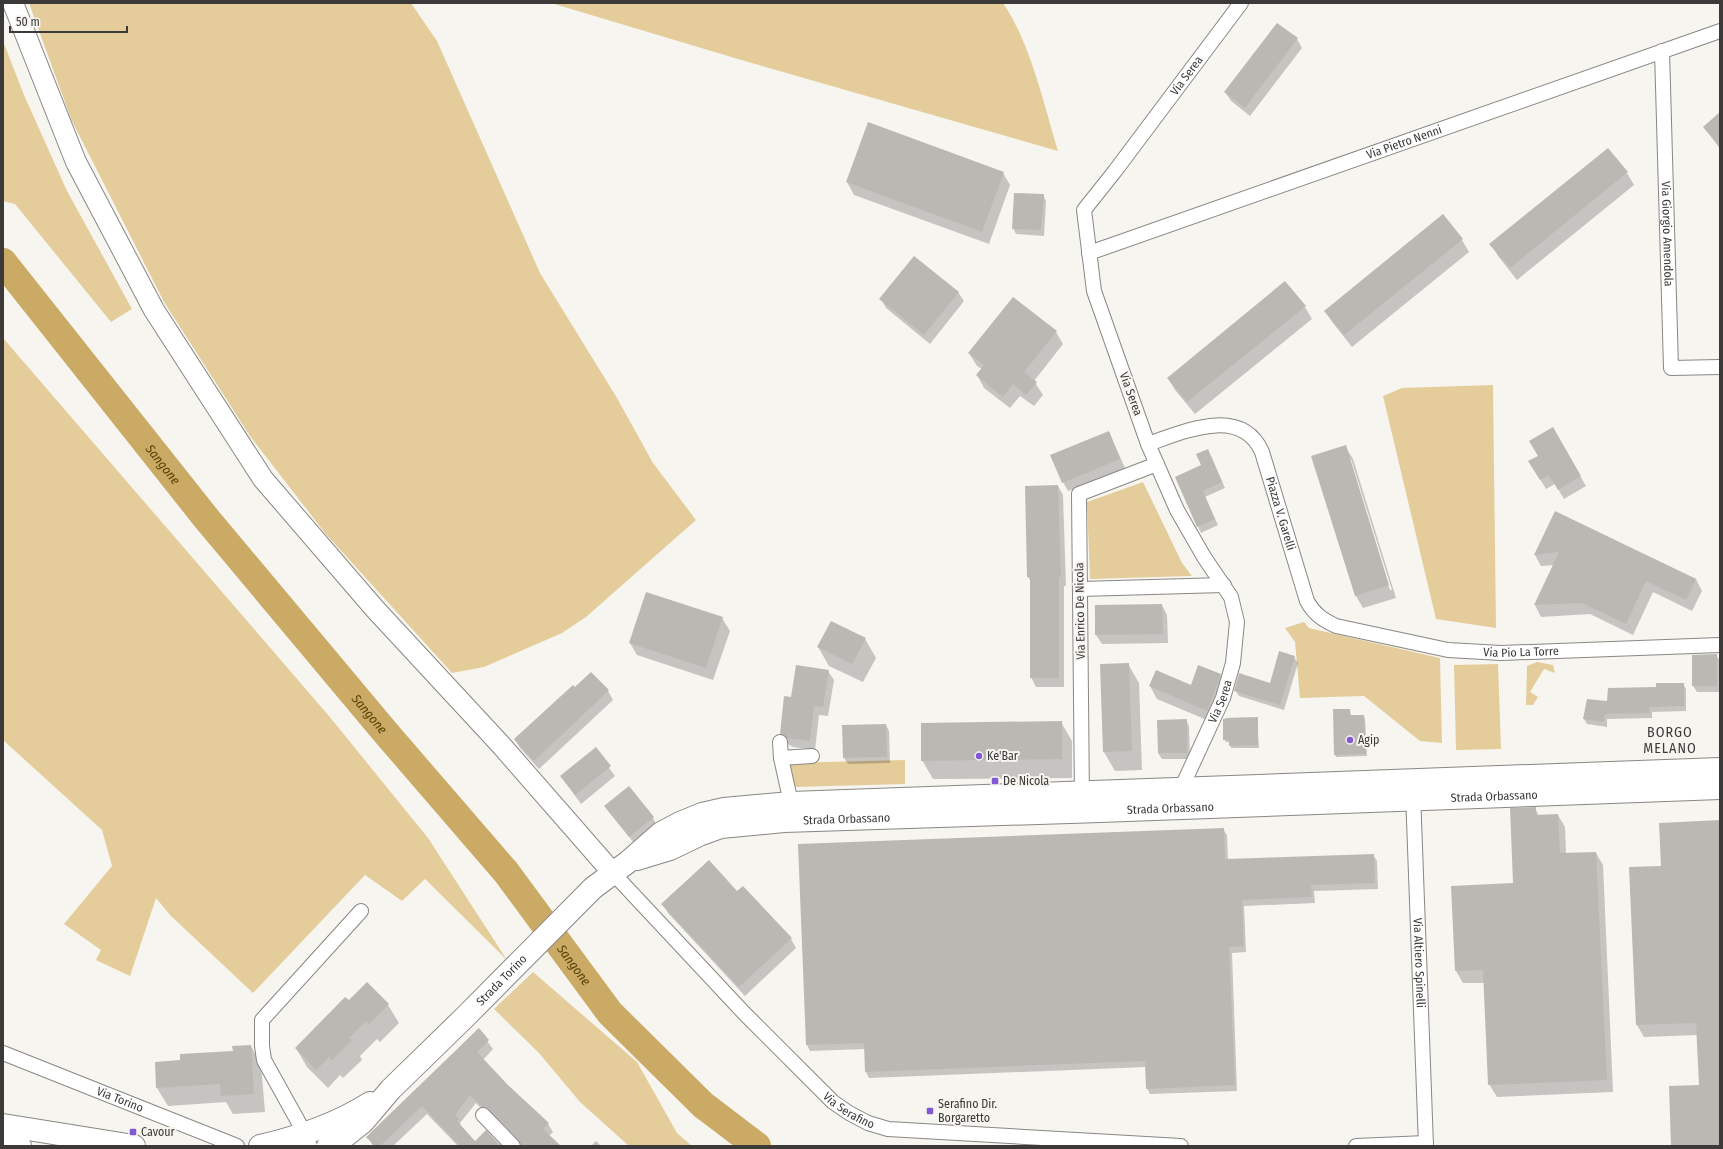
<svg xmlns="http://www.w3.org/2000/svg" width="1723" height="1149" font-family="'Fira Sans Condensed',sans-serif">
  <rect width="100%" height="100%" fill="#f7f5f0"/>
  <g fill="#e5cd9b">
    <polygon points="29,3 411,3 437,41 540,273 617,398 653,463 696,520 586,617 562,633 484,667 452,673 325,533 250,436 164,302 71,119"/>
    <path d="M 551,3 L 1003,3 C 1030,42 1044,105 1058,151 L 738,59 Z"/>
    <polygon points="3,41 24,95 67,191 132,309 111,322 15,204 3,201"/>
    <polygon points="3,338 329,716 428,838 507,960 425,879 402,901 365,875 253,993 170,915 156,898 130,976 96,960 101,950 64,924 112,866 102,830 3,740"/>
    <polygon points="1493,385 1496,628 1436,619 1383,396 1402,388"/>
    <polygon points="1143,482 1182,563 1192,576 1090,579 1087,502"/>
    <polygon points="1304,622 1309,628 1440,658 1442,743 1420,741 1364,696 1300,698 1295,642 1285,628"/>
    <polygon points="1537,662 1553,665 1555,673 1544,669 1530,692 1538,697 1533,705 1526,705 1527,666"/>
    <polygon points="1498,664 1501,749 1456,750 1454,665"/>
    <polygon points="905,760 905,784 794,787 786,763"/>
    <polygon points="533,972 637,1062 677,1133 692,1146 629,1146 580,1102 539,1053 494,1009"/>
  </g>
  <g fill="#0003" fill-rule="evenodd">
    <polygon points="1297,39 1302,48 1250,116 1231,101 1225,92"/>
    <polygon points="1720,114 1720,149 1704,127"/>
    <polygon points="1003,173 1010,185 989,244 854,195 847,182"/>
    <polygon points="1627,173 1634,185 1517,280 1498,256 1491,244"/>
    <polygon points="1043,195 1046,201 1044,236 1016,234 1013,228"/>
    <polygon points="1462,240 1469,252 1352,347 1333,323 1325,311"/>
    <polygon points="958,292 964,301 930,344 886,308 881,299"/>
    <polygon points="1305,307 1312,319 1195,414 1175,390 1168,378"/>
    <polygon points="1056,332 1063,344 1034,381 1043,395 1034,406 1020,396 1010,408 984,388 977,375 982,369 977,366 969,353"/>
    <polygon points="1552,428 1586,486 1564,499 1555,484 1546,489 1530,462 1539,456"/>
    <polygon points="1109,432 1125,468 1068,491 1063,482"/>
    <path d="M 1345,446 L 1353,459 L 1396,598 L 1363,608 L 1356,596 ZM 1349,459 L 1351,459 L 1392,590 L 1390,590 Z"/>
    <polygon points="1211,456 1225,488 1205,497 1218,525 1201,533 1176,477 1203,465"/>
    <polygon points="1058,486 1063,495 1066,586 1064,586 1064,687 1036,687 1031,677 1031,582 1028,577 1026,487"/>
    <polygon points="1555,512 1696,579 1702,591 1692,611 1653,592 1633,635 1590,614 1541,617 1535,605 1555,565 1541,566 1535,555"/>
    <polygon points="1162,605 1167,615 1168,643 1102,644 1096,635"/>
    <polygon points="722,618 730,631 713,680 637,655 630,643"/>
    <polygon points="865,639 876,658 863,682 829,666 818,647"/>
    <polygon points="1716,655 1720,661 1720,692 1697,692 1693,686"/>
    <polygon points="1294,657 1298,663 1284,710 1239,696 1235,690 1271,684"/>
    <polygon points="1128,664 1139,683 1142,770 1115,771 1104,752"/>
    <polygon points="828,671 834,680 828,716 819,715 815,750 793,747 786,743 781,733 792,698"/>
    <polygon points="591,673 608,691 613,700 539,769 520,748 515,740"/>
    <polygon points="1220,675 1227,688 1214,723 1157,699 1150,686 1191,686"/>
    <polygon points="1683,684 1686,689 1686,711 1652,712 1652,718 1607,719 1607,727 1587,724 1584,719 1607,703 1658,688"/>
    <polygon points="1350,710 1351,716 1364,716 1365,719 1367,756 1336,757 1335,755"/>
    <polygon points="1257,718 1259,748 1231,748 1230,742 1226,742 1224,739 1225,719"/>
    <polygon points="1186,720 1189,726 1190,759 1162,759 1158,753 1158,721"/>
    <polygon points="1061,722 1072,741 1072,778 933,779 922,760"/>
    <polygon points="886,725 889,731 890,763 848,764 844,758"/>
    <polygon points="595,749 615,776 581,804 561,776"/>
    <polygon points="606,806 653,818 656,824 633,842"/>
    <polygon points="1535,808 1539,816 1558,815 1565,827 1566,854 1596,853 1603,865 1613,1092 1497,1097 1489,1084 1485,983 1463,983 1456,971 1514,884"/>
    <polygon points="1720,821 1720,1146 1672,1146 1700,1086 1697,1035 1644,1037 1637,1025 1662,867"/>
    <polygon points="1223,829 1227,835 1228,860 1373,855 1377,861 1378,889 1314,891 1315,903 1244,906 1246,952 1232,953 1237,1091 1150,1094 1147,1088 1146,1067 869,1078 866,1072 865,1049 810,1051 807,1045 799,845"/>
    <polygon points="743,887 791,939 796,948 745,996 668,913 663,904 737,892"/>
    <polygon points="349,1002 388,1005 399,1023 380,1042 377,1039 360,1056 362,1060 343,1078 340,1075 328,1088 307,1067 296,1048"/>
    <polygon points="478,1029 493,1049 483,1060 506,1085 548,1124 553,1132 549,1136 559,1146 523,1146 495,1117 488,1115 476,1103 460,1123 462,1129 475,1142 500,1146 458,1146 427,1114 393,1146 373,1146 368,1137"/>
    <polygon points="251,1046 261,1065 265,1112 233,1114 226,1102 168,1106 157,1088 181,1061 234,1052"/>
    <polygon points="596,1141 601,1146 591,1146"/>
  </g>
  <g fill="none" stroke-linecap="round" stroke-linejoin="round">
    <path stroke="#caaa64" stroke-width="28" id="s1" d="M 3,262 L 206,518 L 386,733 L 506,872 L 610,1013 L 703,1105 L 757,1146"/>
  </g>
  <g fill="#bbb8b4">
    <polygon points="1277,23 1298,38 1245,108 1224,92"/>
    <polygon points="1720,112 1720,147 1703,127"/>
    <polygon points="868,122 1004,172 982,232 846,182"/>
    <polygon points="1608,148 1628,172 1510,268 1489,244"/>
    <polygon points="1014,193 1044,194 1041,230 1012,229"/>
    <polygon points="1443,214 1463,239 1344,335 1324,311"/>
    <polygon points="914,256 959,292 924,335 879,299"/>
    <polygon points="1285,281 1306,306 1187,402 1167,378"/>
    <polygon points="1013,297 1057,331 1024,372 1037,382 1026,395 1013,384 1003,397 976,375 984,365 968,353"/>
    <polygon points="1553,427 1581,476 1558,490 1549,475 1540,480 1528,461 1538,456 1529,441"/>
    <polygon points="1109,431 1120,459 1062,483 1050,455"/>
    <polygon points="1346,445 1389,585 1355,596 1311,456"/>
    <polygon points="1208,449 1222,482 1203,491 1215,519 1197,527 1175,477 1201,465 1196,454"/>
    <polygon points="1058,485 1061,577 1059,577 1059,678 1030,678 1030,577 1027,577 1025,486"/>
    <polygon points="1555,511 1696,579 1686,600 1646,581 1626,624 1582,603 1534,605 1559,552 1534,555"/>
    <polygon points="646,592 723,617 706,668 629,643"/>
    <polygon points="1162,604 1163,634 1095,635 1095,605"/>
    <polygon points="831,621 866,638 852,664 817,647"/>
    <polygon points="1279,651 1295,656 1280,705 1234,691 1239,673 1270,683"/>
    <polygon points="1717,654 1717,686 1692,686 1692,655"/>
    <polygon points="1129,663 1132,751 1103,752 1100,664"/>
    <polygon points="796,665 829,670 823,707 814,706 810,741 787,738 780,734 784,696 791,697"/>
    <polygon points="1198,665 1221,674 1207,711 1149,686 1156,670 1191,685"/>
    <polygon points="591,672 609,690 534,761 514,739 573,685 575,687"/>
    <polygon points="1656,683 1684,683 1684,706 1649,707 1650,713 1605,714 1604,722 1583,719 1587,699 1607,701 1608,688 1656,687"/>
    <polygon points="1333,709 1350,709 1350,715 1364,715 1366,754 1334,755"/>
    <polygon points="1258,717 1258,745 1229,746 1229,740 1223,740 1223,719 1227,719 1224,718"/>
    <polygon points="1187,719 1187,753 1158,753 1157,720"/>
    <polygon points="1062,721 1062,759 921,761 921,723"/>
    <polygon points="886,724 887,757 843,758 842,725"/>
    <polygon points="596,747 611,766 575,795 560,776"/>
    <polygon points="629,786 654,817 629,837 604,806"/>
    <polygon points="1536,807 1536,815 1558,814 1560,853 1596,852 1607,1080 1488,1085 1483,970 1455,971 1451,886 1513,883 1510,808"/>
    <polygon points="1720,820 1720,1146 1671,1146 1669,1086 1699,1085 1696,1023 1636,1025 1629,867 1661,866 1659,823"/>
    <polygon points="1224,828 1225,859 1374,854 1375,883 1311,885 1312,897 1242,900 1244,946 1229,947 1235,1085 1146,1089 1145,1061 865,1072 864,1043 806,1045 798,844"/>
    <polygon points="709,860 737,891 743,886 792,938 739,987 661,904"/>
    <polygon points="367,982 389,1004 369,1024 366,1021 349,1038 352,1040 332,1060 329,1057 316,1070 295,1048 345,997 349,1000"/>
    <polygon points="479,1028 489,1040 477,1052 507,1084 549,1123 543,1129 561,1146 521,1146 519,1140 489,1109 482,1107 470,1095 455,1115 459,1119 457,1121 475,1141 486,1130 501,1146 460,1146 422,1106 380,1146 375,1146 366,1137"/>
    <polygon points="251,1045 254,1094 221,1096 220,1084 156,1088 155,1062 180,1060 180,1054 233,1051 232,1046"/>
  </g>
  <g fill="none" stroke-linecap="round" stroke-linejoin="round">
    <g stroke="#898783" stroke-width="16">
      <g id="street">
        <path id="s2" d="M 1662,51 L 1671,368 L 1720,367"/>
        <path id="s3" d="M 1089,253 L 1720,31"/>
        <path id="s4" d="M 1148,444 C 1183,432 1241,405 1262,452 L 1307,601 C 1314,614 1323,620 1336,626 L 1448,650 L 1501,653 L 1720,645"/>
        <polyline points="1080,589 1224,585"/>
        <polyline points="780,742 781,758 791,803"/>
        <polyline points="781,758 812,756"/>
        <path id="s5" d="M 1413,793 L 1426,1146"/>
        <path id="s6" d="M 1181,795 L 1181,789 L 1223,698 L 1233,663 L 1237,622 L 1231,597 L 1204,557 L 1177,510 L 1148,444 L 1094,291 L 1084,210 L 1115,171 L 1241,3"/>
        <polyline points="1082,800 1079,494 1157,464"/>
        <path id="s7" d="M 612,872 L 744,1013 L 833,1102 L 849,1113 L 868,1123 L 888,1129 L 1181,1146"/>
        <path id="s8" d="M 3,1053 L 237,1146"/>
        <polyline points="483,1115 513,1146"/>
        <polyline points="310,1146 299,1123 264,1060 262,1046 262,1020 361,911"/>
        <polyline points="1356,1146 1426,1143"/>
      </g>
    </g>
    <g stroke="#898783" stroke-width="22">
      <polyline id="secondary" points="13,3 76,162 154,310 263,479 375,609 501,745 612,872"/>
    </g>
    <g stroke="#898783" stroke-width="24">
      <g id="primary">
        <path id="s9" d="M 637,859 L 670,849 L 699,835 L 721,827 L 784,821 L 1100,811 L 1720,788"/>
        <polyline points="3,1125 134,1146"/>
        <polyline points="3,1143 20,1146"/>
        <path d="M 260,1146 C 299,1137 337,1124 370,1103"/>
        <path id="s10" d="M 328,1146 L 343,1138 L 363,1122 L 391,1089 L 465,1017 L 593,888 L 628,862 L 661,833 L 680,823 L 702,814 L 724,809 L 791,803 L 1720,769"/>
      </g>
    </g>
    <use href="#street" stroke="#fff" stroke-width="14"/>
    <use href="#secondary" stroke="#fff" stroke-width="20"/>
    <use href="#primary" stroke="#fff" stroke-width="22"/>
  </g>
  <g fill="#8159d2" stroke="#f7f5f0" stroke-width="1.5">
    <circle cx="1350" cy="740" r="4"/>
    <circle cx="979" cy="756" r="4"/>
    <rect x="991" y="777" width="8" height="8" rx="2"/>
    <rect x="926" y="1107" width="8" height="8" rx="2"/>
    <rect x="129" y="1128" width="8" height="8" rx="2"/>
  </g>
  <g text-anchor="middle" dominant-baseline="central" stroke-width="4" stroke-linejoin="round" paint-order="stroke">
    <g font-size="12" fill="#3b3a38" stroke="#f7f5f0">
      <text stroke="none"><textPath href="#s6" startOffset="797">Via Serea</textPath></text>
      <text stroke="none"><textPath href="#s3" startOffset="334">Via Pietro Nenni</textPath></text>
      <text stroke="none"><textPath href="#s2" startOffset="183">Via Giorgio Amendola</textPath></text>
      <text transform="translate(1131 394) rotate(70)">Via Serea</text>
      <text stroke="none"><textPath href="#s4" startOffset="192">Piazza V. Garelli</textPath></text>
      <text transform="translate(1080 611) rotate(-91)">Via Enrico De Nicola</text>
      <text stroke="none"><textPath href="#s4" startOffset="510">Via Pio La Torre</textPath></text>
      <text stroke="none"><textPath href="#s6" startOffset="102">Via Serea</textPath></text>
      <text stroke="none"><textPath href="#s9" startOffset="864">Strada Orbassano</textPath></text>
      <text stroke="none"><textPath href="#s9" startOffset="540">Strada Orbassano</textPath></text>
      <text stroke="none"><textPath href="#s9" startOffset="216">Strada Orbassano</textPath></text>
      <text stroke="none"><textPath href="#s5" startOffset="170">Via Altiero Spinelli</textPath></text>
      <text stroke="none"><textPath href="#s10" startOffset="241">Strada Torino</textPath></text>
      <text stroke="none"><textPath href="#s8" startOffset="126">Via Torino</textPath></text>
      <text stroke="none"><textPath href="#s7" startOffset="337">Via Serafino</textPath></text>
    </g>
    <g font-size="12" fill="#3b3a38" stroke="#f7f5f0" text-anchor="start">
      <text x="1358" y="740">Agip</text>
      <text x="987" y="756">Ke'Bar</text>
      <text x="1003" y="781">De Nicola</text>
      <text x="938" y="1104">Serafino Dir.<tspan x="938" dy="14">Borgaretto</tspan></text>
      <text x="141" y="1132">Cavour</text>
    </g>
    <g font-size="13" font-style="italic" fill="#574107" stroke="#f7f5f0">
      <text stroke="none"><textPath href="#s1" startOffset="258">Sangone</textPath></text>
      <text stroke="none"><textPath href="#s1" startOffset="582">Sangone</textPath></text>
      <text stroke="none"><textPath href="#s1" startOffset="906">Sangone</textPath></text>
    </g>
    <g font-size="14" letter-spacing="1" fill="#3b3a38" stroke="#f7f5f0">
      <text x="1670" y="732">BORGO<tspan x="1670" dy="16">MELANO</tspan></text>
    </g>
  </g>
  <rect width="1723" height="1149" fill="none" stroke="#3b3a38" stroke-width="8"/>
  <path d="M10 26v6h117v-6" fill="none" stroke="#3b3a38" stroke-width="2"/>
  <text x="16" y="26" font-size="12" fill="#3b3a38" stroke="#f7f5f0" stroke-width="3" paint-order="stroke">50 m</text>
</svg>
